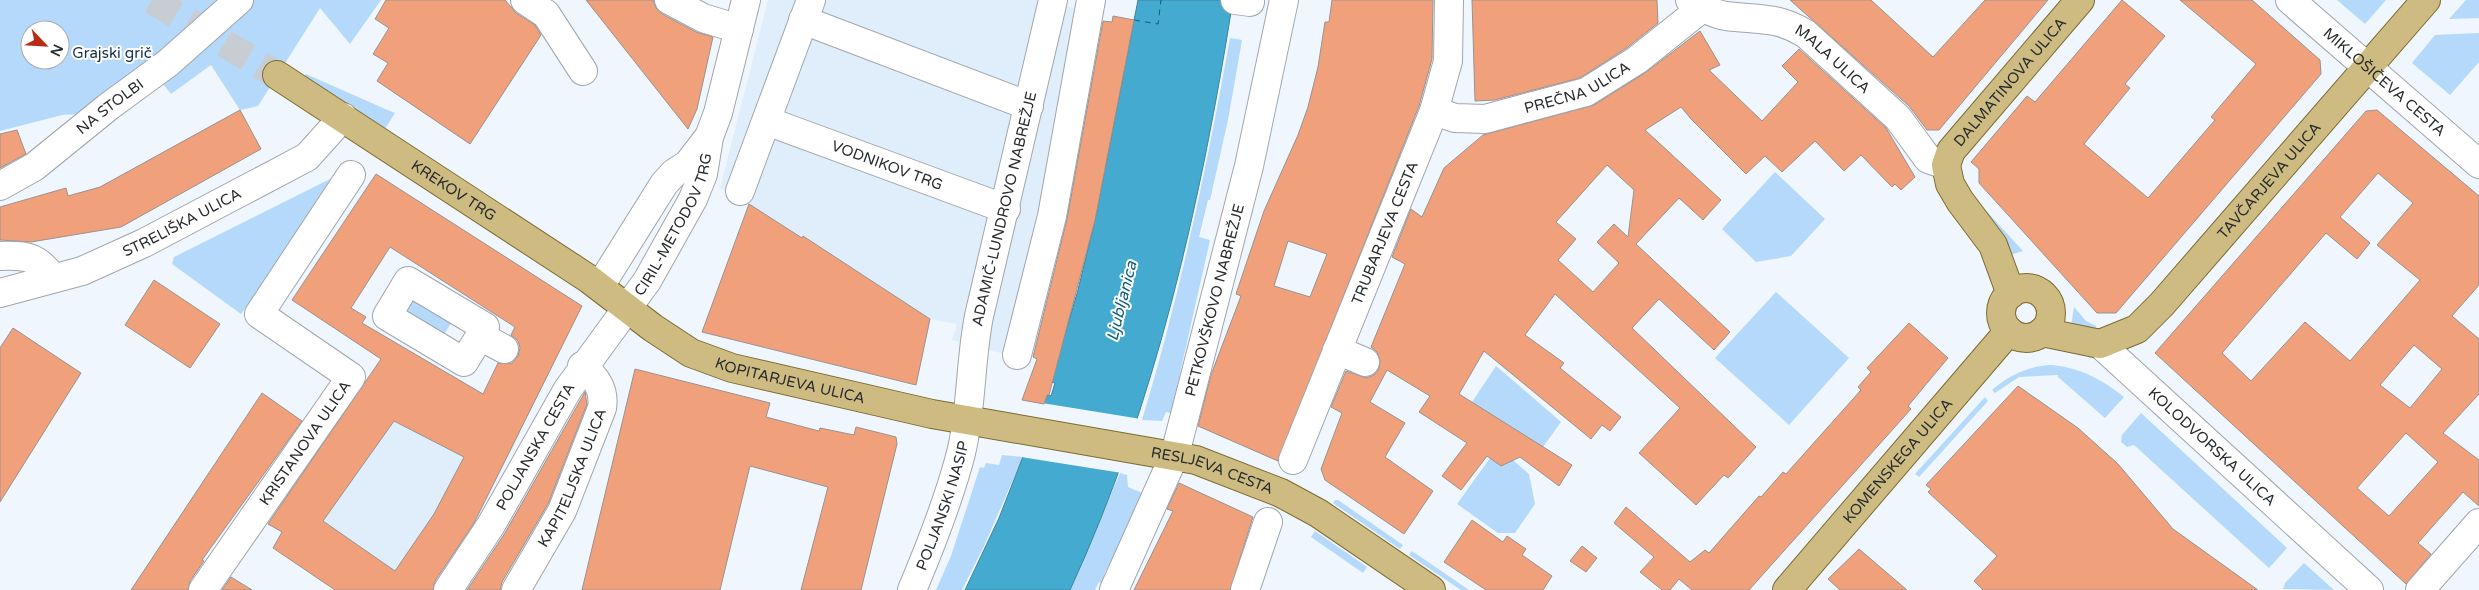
<svg xmlns="http://www.w3.org/2000/svg" width="2479" height="590" font-family="'Varela Round',sans-serif">
  <rect width="100%" height="100%" fill="#eff6fd"/>
  <g fill="#e0edfa">
    <polygon points="768,0 1042,0 1078,9 1039,213 1008,355 952,340 957,324 930,319 804,236 802,238 720,188"/>
    <polygon points="381,359 521,432 468,534 428,590 266,523"/>
  </g>
  <g fill="#b5d9fb" fill-rule="evenodd">
    <path d="M 0,0 L 381,0 L 350,44 L 320,8 L 258,106 L 240,110 L 211,65 L 171,94 L 163,84 L 113,112 L 62,115 L 0,131 ZM 30,30 L 60,30 L 60,60 L 30,60 Z"/>
    <polygon points="2337,0 2386,0 2365,24"/>
    <polygon points="2466,0 2479,0 2479,18 2449,19"/>
    <polygon points="2479,33 2479,62 2450,95 2412,63 2435,35"/>
    <path d="M 1230,38 L 1242,40 L 1228,120 L 1210,200 L 1208,200 L 1199,237 L 1210,240 L 1171,413 L 1166,412 L 1162,421 L 1142,420 C 1180,295 1207,167 1230,38 Z"/>
    <polygon points="306,74 383,108 395,113 385,129 304,77"/>
    <polygon points="344,172 325,194 241,314 172,264 174,257"/>
    <polygon points="1775,172 1825,219 1791,256 1756,262 1722,229"/>
    <polygon points="1968,191 2023,251 2010,255"/>
    <polygon points="415,290 456,315 440,341 399,315"/>
    <polygon points="1776,292 1849,358 1789,425 1715,358"/>
    <polygon points="2074,307 2086,321 2096,326 2097,332 2071,327"/>
    <path d="M 2051,365 C 2079,367 2103,380 2124,397 L 2105,418 L 2058,377 L 2058,375 L 2019,377 L 1995,393 L 1992,390 C 2009,375 2029,366 2051,365 Z"/>
    <polygon points="1496,366 1561,422 1543,447 1472,402"/>
    <polygon points="1985,397 1988,401 1919,477 1915,474"/>
    <polygon points="2141,413 2287,548 2269,568 2134,445 2127,447 2121,442 2122,435"/>
    <polygon points="1498,447 1529,474 1535,504 1515,533 1498,533 1457,504"/>
    <polygon points="1002,455 1023,457 984,546 962,590 936,590 951,556 980,467 984,468 986,463 999,465"/>
    <polygon points="1120,473 1127,475 1128,487 1147,495 1104,574 1113,579 1109,588 1099,582 1095,590 1070,590"/>
    <polygon points="1335,500 1338,500 1403,545 1400,549 1333,503"/>
    <polygon points="1315,531 1367,567 1363,573 1311,537"/>
    <polygon points="1412,551 1469,590 1461,590 1409,555"/>
    <polygon points="2304,563 2334,590 2283,589 2285,583"/>
  </g>
  <path fill="#45aad0" stroke="#3c849f" d="M 1138,0 L 1233,0 C 1201,202 1156,404 1070,590 L 965,590 L 999,518 L 1047,395 L 1051,396 L 1055,383 L 1051,382 L 1078,290 L 1095,220 Z"/>
  <polygon fill="#eff6fd" points="1042,403 1141,419 1122,473 1021,457"/>
  <g fill="none" stroke-linecap="round" stroke-linejoin="round">
    <polyline stroke="#0e5f79" stroke-width="1" stroke-dasharray="6 5" stroke-linecap="butt" points="1134,20 1158,24 1161,0"/>
  </g>
  <g fill="#f0a17c" stroke="#9b918d" fill-rule="evenodd">
    <polygon points="386,0 505,0 516,13 535,25 541,35 470,144 377,81 388,63 373,54 389,28 375,19"/>
    <polygon points="586,0 653,0 656,8 662,14 696,32 713,37 697,109 688,129"/>
    <path d="M 1332,0 L 1433,0 L 1432,59 L 1419,106 L 1278,461 L 1198,426 L 1211,375 L 1241,296 L 1236,294 L 1264,211 L 1298,135 L 1308,107 L 1318,67 L 1325,22 L 1329,22 ZM 1288,241 L 1327,254 L 1310,297 L 1274,286 Z"/>
    <polygon points="1472,0 1657,0 1658,23 1628,47 1580,78 1495,100 1475,101"/>
    <polygon points="1790,0 1871,0 1933,57 1985,0 2048,0 1939,130 1927,130 1909,106"/>
    <polygon points="2122,0 2165,36 2125,84 2130,88 2084,144 2148,198 2215,120 2211,117 2256,64 2180,0 2252,0 2320,60 2321,74 2116,313 2097,313 1979,183 1979,169 1971,162 2027,96 2035,102"/>
    <polygon points="1113,16 1134,20 1095,220 1049,395 1047,395 1044,404 1022,400 1037,359 1033,357 1067,219 1103,21 1112,22"/>
    <path d="M 1700,31 L 1720,65 L 1709,70 L 1762,121 L 1798,82 L 1782,66 L 1799,49 L 1886,128 L 1915,177 L 1901,190 L 1895,184 L 1892,187 L 1861,155 L 1844,171 L 1815,141 L 1782,172 L 1765,156 L 1746,174 L 1691,119 L 1681,107 L 1645,130 L 1721,200 L 1703,220 L 1679,198 L 1636,244 L 1730,332 L 1714,350 L 1659,299 L 1632,328 L 1756,447 L 1728,478 L 1724,475 L 1696,505 L 1639,453 L 1680,408 L 1555,294 L 1525,335 L 1564,363 L 1560,368 L 1621,417 L 1610,431 L 1602,425 L 1591,439 L 1484,351 L 1459,394 L 1572,465 L 1559,486 L 1520,457 L 1501,466 L 1487,456 L 1461,490 L 1442,476 L 1467,443 L 1419,412 L 1430,396 L 1387,370 L 1370,402 L 1405,423 L 1385,457 L 1433,491 L 1404,534 L 1325,480 L 1321,469 L 1342,413 L 1331,407 L 1346,371 L 1366,378 L 1374,375 L 1379,369 L 1380,360 L 1377,352 L 1371,347 L 1405,264 L 1392,257 L 1411,209 L 1422,217 L 1444,168 L 1483,135 L 1594,105 L 1645,73 ZM 1607,165 L 1634,190 L 1628,237 L 1614,224 L 1597,242 L 1619,263 L 1593,292 L 1558,260 L 1576,239 L 1556,222 Z"/>
    <polygon points="240,110 261,149 121,227 31,242 0,240 0,207 66,188 68,196 100,187"/>
    <path d="M 2377,110 L 2479,196 L 2479,285 L 2452,316 L 2479,339 L 2479,394 L 2443,433 L 2479,460 L 2479,506 L 2463,492 L 2418,543 L 2431,554 L 2406,584 L 2155,353 L 2366,111 ZM 2378,173 L 2413,203 L 2377,245 L 2420,280 L 2350,361 L 2305,322 L 2251,381 L 2222,353 L 2326,233 L 2357,259 L 2370,243 L 2340,217 ZM 2414,345 L 2442,369 L 2410,408 L 2380,385 ZM 2406,433 L 2438,462 L 2389,516 L 2357,488 Z"/>
    <polygon points="17,130 26,154 0,168 0,134"/>
    <path d="M 376,174 L 582,306 L 474,523 L 435,581 L 433,590 L 335,590 L 273,548 L 282,532 L 268,524 L 381,359 L 292,300 ZM 390,247 L 515,327 L 511,335 L 518,341 L 520,348 L 518,356 L 512,363 L 498,363 L 483,394 L 362,323 L 366,317 L 351,308 ZM 394,421 L 464,457 L 434,514 L 395,571 L 323,521 Z"/>
    <polygon points="749,204 802,238 803,236 930,319 916,385 702,332"/>
    <polygon points="154,280 220,324 190,368 125,325"/>
    <polygon points="1909,323 1948,358 1908,406 1911,409 1749,590 1692,590 1679,579 1670,590 1662,590 1640,572 1654,557 1614,523 1626,507 1690,562 1705,550 1709,553 1759,496 1761,497 1783,472 1786,474 1861,390 1858,387 1871,372 1867,368"/>
    <polygon points="13,328 81,373 0,502 0,348"/>
    <polygon points="635,369 770,403 766,417 819,431 820,428 854,435 856,427 896,437 897,444 861,590 801,590 828,487 750,466 720,590 582,590"/>
    <polygon points="2018,386 2078,428 2118,464 2173,529 2258,590 1983,590 1974,581 1997,556 1928,492 1931,489 1926,485"/>
    <polygon points="585,392 587,404 548,504 502,582 500,590 467,590 505,533"/>
    <polygon points="262,393 302,421 202,560 204,561 190,581 188,590 131,590"/>
    <polygon points="1179,483 1253,517 1230,590 1134,590 1173,511 1167,509"/>
    <polygon points="1472,520 1503,542 1507,536 1526,549 1522,555 1552,576 1543,590 1486,590 1444,562"/>
    <polygon points="1582,546 1597,558 1586,572 1570,561"/>
    <polygon points="1859,549 1907,590 1840,590 1828,579"/>
    <polygon points="231,577 252,590 222,590"/>
  </g>
  <g fill="none" stroke-linecap="round" stroke-linejoin="round">
    <polyline stroke="#c7cdd3" stroke-width="28" stroke-dasharray="28 14" stroke-linecap="butt" points="152,0 277,75"/>
    <g stroke="#9fa6ad" stroke-width="30">
      <g id="minor">
        <polyline points="525,0 546,14 583,71"/>
        <polyline points="669,0 703,18 739,29"/>
        <polyline points="1235,0 1250,2"/>
        <path id="s1" d="M 1690,0 C 1701,7 1713,14 1726,16 C 1758,20 1777,16 1806,34 L 1898,118 L 1928,159 L 1946,165"/>
        <path id="s2" d="M 2290,0 L 2479,164"/>
        <polyline points="803,20 1029,106"/>
        <path id="s3" d="M 1434,111 L 1455,118 L 1485,119 L 1586,92 L 1637,60 L 1702,8"/>
        <path id="s4" d="M 767,121 L 1006,209"/>
        <path id="s5" d="M 0,186 L 34,167 L 108,107 L 168,63 L 239,0"/>
        <polyline points="740,191 811,0"/>
        <path d="M 0,256 C 26,255 37,256 53,278"/>
        <polyline points="600,286 664,184 674,173 688,164 708,138"/>
        <path id="s6" d="M 0,293 L 82,271 L 144,243 L 307,157 L 343,117"/>
        <polyline points="480,336 464,362 387,316 408,281 485,327 480,336 504,349"/>
        <path id="s7" d="M 2100,344 L 2369,590"/>
        <polyline points="1337,350 1365,362"/>
        <polyline points="1017,355 1052,216 1091,0"/>
        <path id="s8" d="M 1293,460 L 1434,111 L 1448,61 L 1449,0"/>
        <path id="s9" d="M 203,590 L 351,377 L 259,314 L 351,175"/>
        <path id="s10" d="M 448,590 L 491,525 L 568,389 L 647,281 L 693,199 L 703,174 L 709,137 L 718,113 L 746,0"/>
        <path id="s11" d="M 516,590 L 562,511 L 602,408 C 605,389 596,378 582,366"/>
        <path id="s12" d="M 912,590 C 931,545 949,500 961,453 C 972,408 970,361 979,316 L 1053,0"/>
        <path id="s13" d="M 1114,590 L 1175,454 L 1249,166 L 1284,0"/>
        <polyline points="1245,590 1268,522"/>
        <polyline points="2420,590 2479,523"/>
      </g>
    </g>
    <g stroke="#7e6b2e" stroke-width="30">
      <g id="major">
        <path id="s14" d="M 277,75 L 589,279 L 653,328 L 691,353 L 732,368 L 932,414 L 1196,460 L 1281,493 L 1318,513 L 1431,590"/>
        <circle cx="2026" cy="313" r="25"/>
        <path id="s15" d="M 2011,294 L 1993,245 L 1960,201 L 1950,184 L 1946,165 L 1951,151 L 2080,0"/>
        <path id="s16" d="M 2042,332 L 2100,344 L 2137,329 L 2162,304 L 2426,0"/>
        <path id="s17" d="M 1787,590 L 2009,331"/>
      </g>
    </g>
    <use href="#minor" stroke="#fff" stroke-width="28"/>
    <use href="#major" stroke="#cebb82" stroke-width="28"/>
  </g>
  <g text-anchor="middle" dominant-baseline="central" stroke-width="4" stroke-linejoin="round" paint-order="stroke">
    <g font-size="15" fill="#132e46" stroke="#fff">
      <text x="112" y="53">Grajski grič</text>
    </g>
    <g font-size="15" fill="#282b2d" stroke="#fff">
      <text stroke="none"><textPath href="#s1" startOffset="159">MALA ULICA</textPath></text>
      <text stroke="none"><textPath href="#s15" startOffset="252">DALMATINOVA ULICA</textPath></text>
      <text stroke="none"><textPath href="#s2" startOffset="125">MIKLOŠIČEVA CESTA</textPath></text>
      <text stroke="none"><textPath href="#s3" startOffset="150">PREČNA ULICA</textPath></text>
      <text stroke="none"><textPath href="#s5" startOffset="136">NA STOLBI</textPath></text>
      <text stroke="none"><textPath href="#s4" startOffset="128">VODNIKOV TRG</textPath></text>
      <text stroke="none"><textPath href="#s16" startOffset="298">TAVČARJEVA ULICA</textPath></text>
      <text stroke="none"><textPath href="#s14" startOffset="211">KREKOV TRG</textPath></text>
      <text stroke="none"><textPath href="#s12" startOffset="394">ADAMIČ-LUNDROVO NABREŽJE</textPath></text>
      <text stroke="none"><textPath href="#s6" startOffset="196">STRELIŠKA ULICA</textPath></text>
      <text stroke="none"><textPath href="#s10" startOffset="431">CIRIL-METODOV TRG</textPath></text>
      <text stroke="none"><textPath href="#s8" startOffset="245">TRUBARJEVA CESTA</textPath></text>
      <text stroke="none"><textPath href="#s13" startOffset="308">PETKOVŠKOVO NABREŽJE</textPath></text>
      <text stroke="none"><textPath href="#s14" startOffset="602">KOPITARJEVA ULICA</textPath></text>
      <text stroke="none"><textPath href="#s9" startOffset="179">KRISTANOVA ULICA</textPath></text>
      <text stroke="none"><textPath href="#s10" startOffset="168">POLJANSKA CESTA</textPath></text>
      <text stroke="none"><textPath href="#s7" startOffset="152">KOLODVORSKA ULICA</textPath></text>
      <text stroke="none"><textPath href="#s17" startOffset="170">KOMENSKEGA ULICA</textPath></text>
      <text stroke="none"><textPath href="#s14" startOffset="1034">RESLJEVA CESTA</textPath></text>
      <text stroke="none"><textPath href="#s11" startOffset="126">KAPITELJSKA ULICA</textPath></text>
      <text stroke="none"><textPath href="#s12" startOffset="90">POLJANSKI NASIP</textPath></text>
    </g>
    <g font-size="16" font-style="italic" fill="#0e5f79" stroke="#fff">
      <text transform="translate(1122 301) rotate(-76)">Ljubljanica</text>
    </g>
  </g>
  <g transform="translate(45 45) rotate(115)"><circle r="24" fill="#ffffff" stroke="#a9aaab"/>
  <path d="M0-4L9 19L0 12L-9 19Z" fill="#b82c15"/>
  <text y="-8" font-size="14" font-weight="bold" text-anchor="middle" fill="#282b2d">N</text>
  </g>
</svg>
